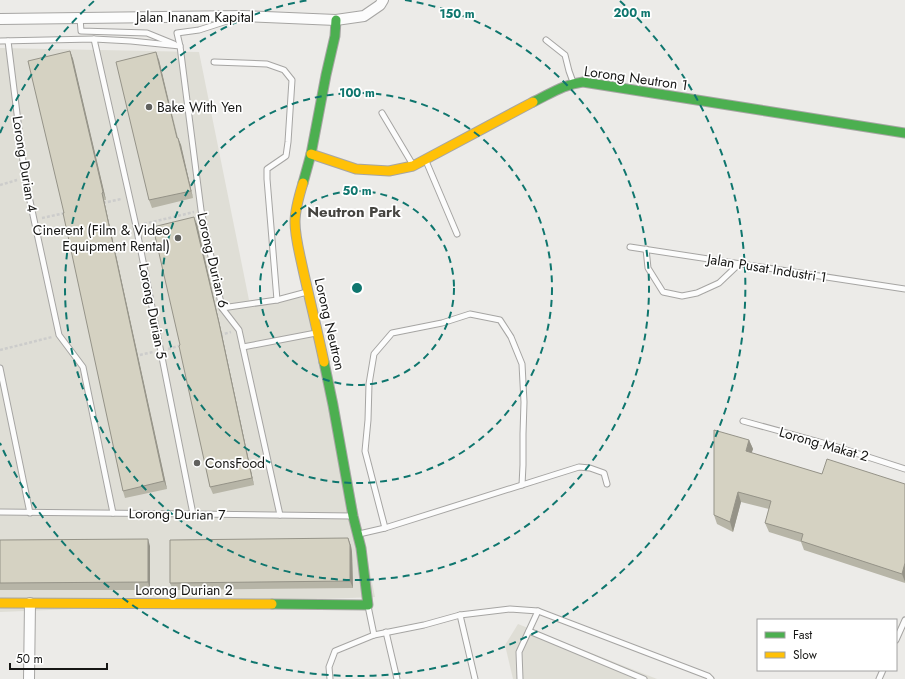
<svg xmlns="http://www.w3.org/2000/svg" width="905" height="679" font-family="Jost,sans-serif">
  <rect width="100%" height="100%" fill="#ecebe8"/>
  <g fill="#dfded6">
    <polygon points="0,48 199,52 249,300 315,297 375,597 0,612"/>
    <polygon points="518,624 657,679 513,679 505,645"/>
  </g>
  <g fill="none" stroke-linecap="round" stroke-linejoin="round">
    <g stroke="#a6a5a3" stroke-width="7">
      <g id="lane">
        <polyline points="80,18 81,31 147,33 174,44"/>
        <polyline points="233,19 199,30 177,33 180,46 201,210 222,308 239,330 280,515"/>
        <polyline points="94,39 136,226 193,514"/>
        <polyline points="546,40 565,55 569,71 573,82"/>
        <polyline points="0,41 94,39 131,41 180,46"/>
        <polyline points="8,41 25,178 59,335 83,367 113,513"/>
        <polyline points="214,62 267,64 284,70 292,80 288,142 286,156 267,169 267,179 277,300"/>
        <polyline points="382,113 413,165"/>
        <polyline points="426,161 457,234"/>
        <polyline points="630,247 905,289"/>
        <polyline points="646,249 648,268 663,292 682,296 697,293 719,283 739,264"/>
        <polyline points="222,308 277,300 307,292"/>
        <polyline points="243,347 316,333"/>
        <polyline points="0,368 30,513"/>
        <polyline points="743,421 834,446 905,469"/>
        <polyline points="0,512 193,514 352,516"/>
        <polyline points="385,528 365,451 368,420 369,384 374,354 392,333 442,323 470,314 500,320 511,337 522,364 524,402 523,434 523,465 522,485"/>
        <polyline points="359,534 385,528 579,467 590,468 604,473 607,484"/>
        <polyline points="368,606 374,635"/>
        <polyline points="460,615 475,679"/>
        <polyline points="529,631 644,679"/>
        <polyline points="386,632 397,679"/>
        <polyline points="896,640 905,620"/>
        <polyline points="330,679 329,667 335,651 374,635 424,625 460,615 510,609 538,611 708,676 711,679"/>
        <polyline points="520,679 519,652 538,611"/>
        <polyline points="879,679 883,670"/>
      </g>
    </g>
    <g stroke="#a6a5a3" stroke-width="12">
      <g id="street">
        <polyline points="0,19 243,16 336,20 364,16 380,5 383,0"/>
        <polyline points="29,679 30,603"/>
      </g>
    </g>
    <g stroke="#a6a5a3" stroke-width="11">
      <g id="fast">
        <path d="M 533,102 C 550,94 564,84 583,82 L 905,133"/>
        <polyline points="303,183 311,154 326,75 335,36 336,20"/>
        <polyline points="272,604 368,605 361,548 353,516 333,405 324,362"/>
      </g>
    </g>
    <g stroke="#a6a5a3" stroke-width="11">
      <g id="slow">
        <polyline points="311,154 356,169 389,171 413,166 533,102"/>
        <path d="M 303,183 C 299,196 295,209 295,222 C 295,236 299,251 302,265 C 309,297 317,329 324,362"/>
        <polyline points="0,603 272,604"/>
      </g>
    </g>
    <g stroke="#cccccb" stroke-width="2.5" stroke-dasharray="3 2" stroke-linecap="butt">
      <polyline points="0,185 17,180"/>
      <polyline points="103,203 121,199"/>
      <polyline points="42,218 65,213"/>
      <polyline points="144,224 194,212"/>
      <polyline points="220,335 231,332"/>
      <polyline points="168,349 182,345"/>
      <polyline points="0,350 52,337"/>
      <polyline points="135,356 153,352"/>
    </g>
    <use href="#lane" stroke="#fcfcfc" stroke-width="5"/>
    <use href="#street" stroke="#fcfcfc" stroke-width="10"/>
    <use href="#fast" stroke="#4caf50" stroke-width="9"/>
    <use href="#slow" stroke="#ffc107" stroke-width="9"/>
  </g>
  <g fill="#b7b5a7">
    <polygon points="70,51 73,59 106,200 104,200 167,489 125,498 123,491 64,213"/>
    <polygon points="159,60 178,138 181,145 193,198 152,208 149,200"/>
    <polygon points="197,224 221,330 254,485 213,494 210,487 180,345"/>
    <polygon points="749,440 753,449 751,453 822,474 905,484 905,583 804,550 801,542 769,532 765,523 769,509 741,502 733,532 717,524 714,515"/>
    <polygon points="348,538 351,546 352,552 353,588 173,590 170,583"/>
    <polygon points="0,540 150,546 150,590 0,590"/>
  </g>
  <g fill="#959388">
    <polygon points="70,51 73,59 106,200 103,192"/>
    <polygon points="156,52 159,60 179,146 177,138"/>
    <polygon points="178,138 181,145 193,198 191,191"/>
    <polygon points="102,193 104,200 167,489 164,481"/>
    <polygon points="194,217 197,224 221,330 254,485 252,478"/>
    <polygon points="749,440 753,449 749,461 746,451"/>
    <polygon points="738,492 741,502 733,532 730,522"/>
    <polygon points="348,538 351,546 352,552 353,588 350,581"/>
    <polygon points="148,539 150,546 150,590 148,582"/>
    <polygon points="905,563 905,582 902,574"/>
  </g>
  <g fill="#d5d2c2" stroke="#959388">
    <polygon points="70,51 103,192 102,193 164,481 123,491 63,213 64,213 28,61"/>
    <polygon points="156,52 177,138 178,138 191,191 149,200 116,62"/>
    <polygon points="194,217 219,323 252,478 210,487 179,346 180,345 153,227"/>
    <polygon points="714,430 749,440 746,451 822,474 827,459 905,484 905,563 902,574 801,541 803,534 765,523 771,501 738,492 730,522 714,515"/>
    <polygon points="348,538 350,545 350,581 170,583 170,540"/>
    <polygon points="148,539 148,582 0,583 0,540"/>
  </g>
  <g fill="none" stroke="#0f766e" stroke-width="2" stroke-dasharray="7 5">
    <circle cx="357" cy="288" r="97"/>
    <circle cx="357" cy="288" r="195"/>
    <path d="M405 0A292 292 0 1 1 309 0"/>
    <path d="M0 133A389 389 0 0 1 94 1M620 1A389 389 0 1 1 0 443"/>
  </g>
  <g fill="#61615e" stroke="#fff" stroke-width="1.5">
    <circle cx="149" cy="107" r="4"/>
    <circle cx="178" cy="238" r="4"/>
    <circle cx="197" cy="463" r="4"/>
  </g>
  <g text-anchor="middle" dominant-baseline="central" stroke-width="3.5" stroke-linejoin="round" paint-order="stroke">
    <g font-size="14" fill="#161614" stroke="#fff">
      <text x="195" y="17">Jalan Inanam Kapital</text>
      <text transform="translate(636 78) rotate(8)">Lorong Neutron 1</text>
      <text transform="translate(25 164) rotate(81)">Lorong Durian 4</text>
      <text transform="translate(213 260) rotate(77)">Lorong Durian 6</text>
      <text transform="translate(767 268) rotate(9)">Jalan Pusat Industri 1</text>
      <text transform="translate(153 311) rotate(79)">Lorong Durian 5</text>
      <text transform="translate(330 324) rotate(77)">Lorong Neutron</text>
      <text transform="translate(824 444) rotate(16)">Lorong Makat 2</text>
      <text transform="translate(177 514) rotate(1)">Lorong Durian 7</text>
      <text x="184" y="590">Lorong Durian 2</text>
    </g>
    <g font-size="14" fill="#161614" stroke="#fff" text-anchor="start">
      <text x="157" y="107">Bake With Yen</text>
      <text x="170" y="230" text-anchor="end">Cinerent (Film &amp; Video<tspan x="170" dy="16">Equipment Rental)</tspan></text>
      <text x="205" y="463">ConsFood</text>
    </g>
    <g font-size="15" font-weight="bold" fill="#454440" stroke="#fff">
      <text x="354" y="212">Neutron Park</text>
    </g>
  </g>
  <circle cx="357" cy="288" r="6" fill="#0f766e" stroke="#fff" stroke-width="2"/>
  <g font-size="12" text-anchor="middle" font-weight="bold" fill="#0f766e" stroke="#fff" stroke-width="3.5" stroke-linejoin="round" paint-order="stroke">
    <text x="632" y="17">200 m</text>
    <text x="457" y="18">150 m</text>
    <text x="357" y="97">100 m</text>
    <text x="357" y="195">50 m</text>
  </g>
  <rect x="757" y="619" width="140" height="52" fill="#ffffff" stroke="#a2a2a1"/>
  <rect x="765" y="632" width="20" height="6" fill="#4caf50" stroke="#a2a2a1"/>
  <text x="793" y="639" font-size="12" fill="#161614">Fast</text>
  <rect x="765" y="652" width="20" height="6" fill="#ffc107" stroke="#a2a2a1"/>
  <text x="793" y="659" font-size="12" fill="#161614">Slow</text>
  <path d="M10 663v6h97v-6" fill="none" stroke="#161614" stroke-width="2"/>
  <text x="16" y="663" font-size="12" fill="#161614" stroke="#ffffff" stroke-width="3" paint-order="stroke">50 m</text>
</svg>
